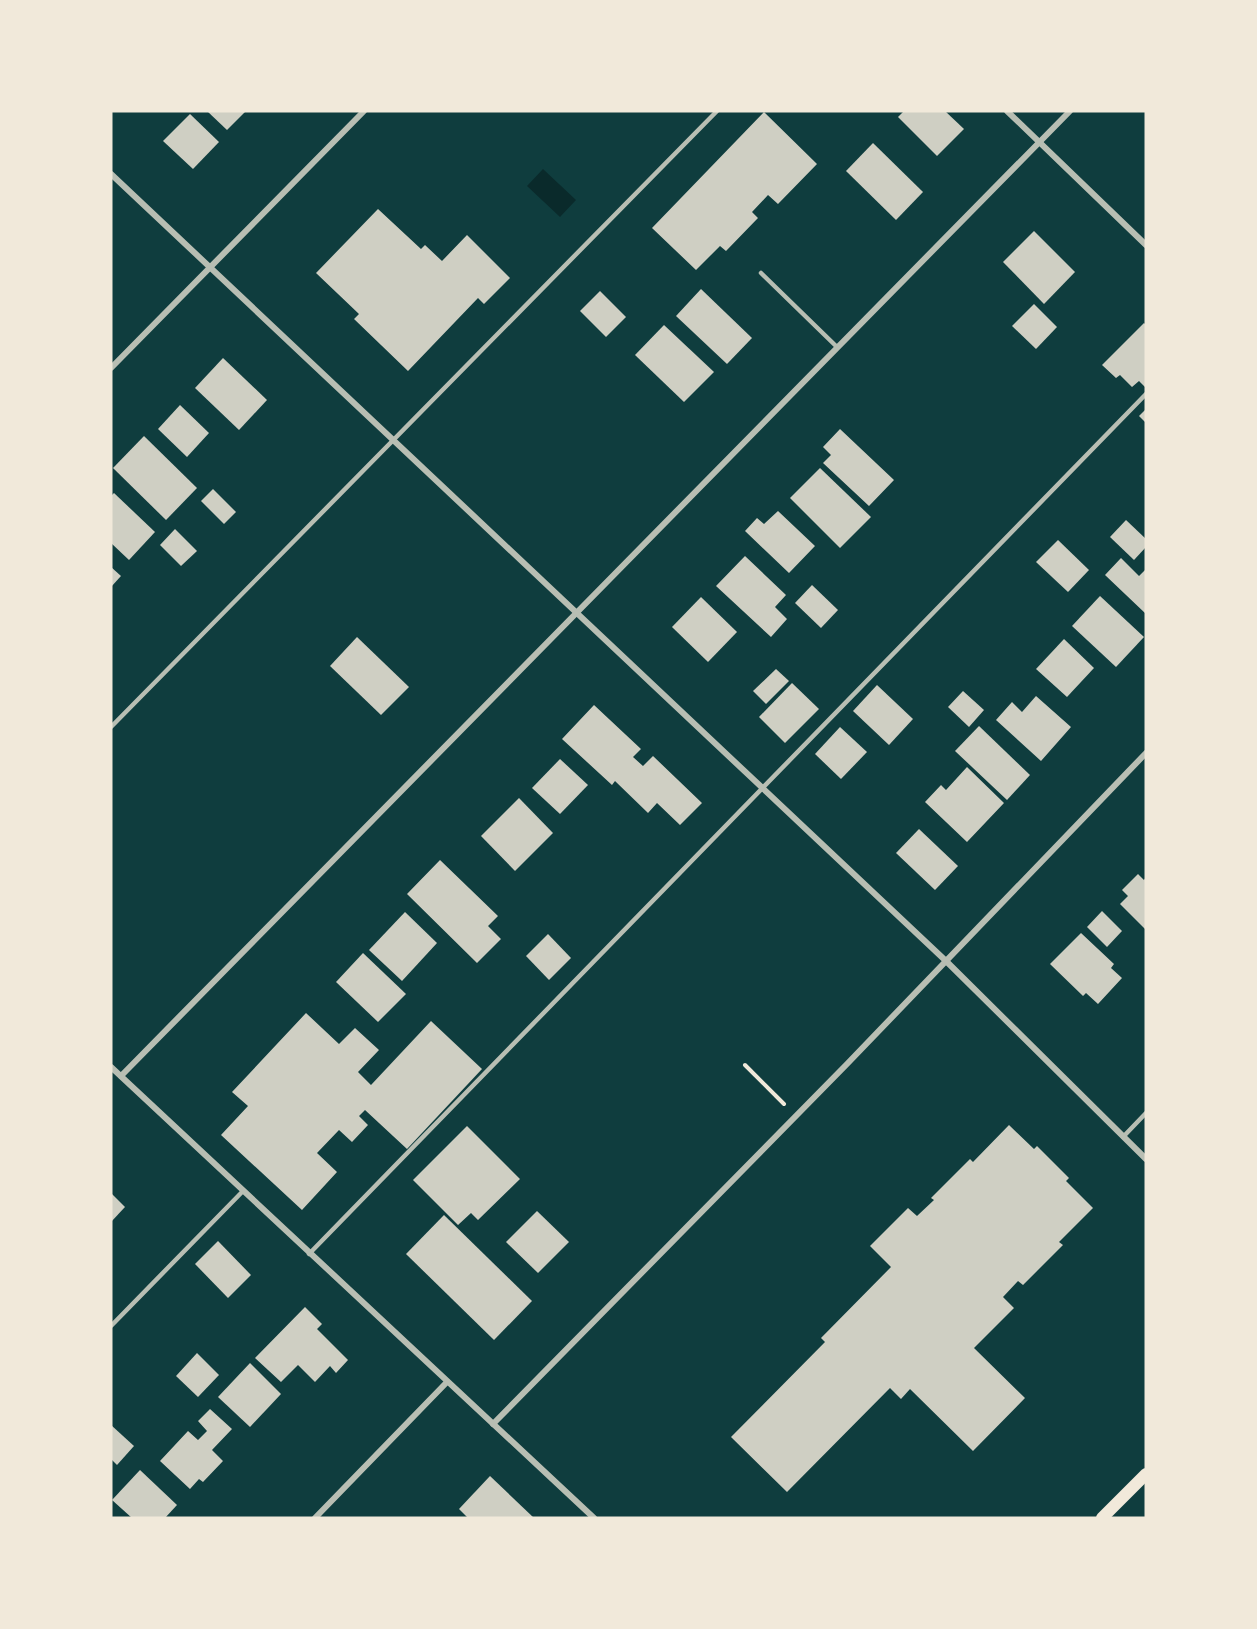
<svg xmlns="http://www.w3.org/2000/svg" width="1257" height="1629" font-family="Ubuntu,sans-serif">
  <rect width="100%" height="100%" fill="#0f3d3e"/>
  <polygon fill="#0a2a2b" points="543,169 576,200 560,217 527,186"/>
  <g fill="#cfcfc3">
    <polygon points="207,111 246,111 227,130"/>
    <polygon points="904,111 945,111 964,129 937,156 898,117"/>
    <polygon points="764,112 817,164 778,204 768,195 752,212 758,218 726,251 720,246 696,270 652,228"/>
    <polygon points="190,114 219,142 193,169 163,141"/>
    <polygon points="873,143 923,192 896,220 846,171"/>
    <polygon points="378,209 421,249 425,245 442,261 467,235 510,278 484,304 478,298 408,371 354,319 359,314 316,273"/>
    <polygon points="1034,231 1075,272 1044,304 1003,262"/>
    <polygon points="701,289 752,338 727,364 676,316"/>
    <polygon points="600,291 626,317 606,337 580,311"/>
    <polygon points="1034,304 1057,327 1036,349 1012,326"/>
    <polygon points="1144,323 1146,325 1146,388 1139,381 1132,387 1120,375 1116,378 1102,365"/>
    <polygon points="664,325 714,372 684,402 635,355"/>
    <polygon points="223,358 267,400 239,430 195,388"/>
    <polygon points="180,405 209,433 187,457 158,429"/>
    <polygon points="1146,409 1146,423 1139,416"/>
    <polygon points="840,429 894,480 869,506 823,463 831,455 823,447"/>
    <polygon points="144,436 197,488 166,520 113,468"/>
    <polygon points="820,468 871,517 840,548 790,498"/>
    <polygon points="213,489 236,512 224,524 201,501"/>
    <polygon points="114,493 155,532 129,560 111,543 111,496"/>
    <polygon points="778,511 815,546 789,573 745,531 757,518 764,524"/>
    <polygon points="1126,520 1146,539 1146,547 1134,560 1110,537"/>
    <polygon points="175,529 197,551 181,566 160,545"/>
    <polygon points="1058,540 1089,570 1068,592 1036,562"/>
    <polygon points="745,556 786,595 775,607 787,619 771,637 716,586"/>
    <polygon points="1121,558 1139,576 1146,569 1146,614 1105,575"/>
    <polygon points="111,567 121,576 111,587"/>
    <polygon points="812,585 838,610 821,628 795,603"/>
    <polygon points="1100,596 1144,637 1116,667 1072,626"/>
    <polygon points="701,597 737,632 708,662 672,627"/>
    <polygon points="357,637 409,687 381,715 330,666"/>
    <polygon points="1064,639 1094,668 1067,697 1036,669"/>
    <polygon points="776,669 789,681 766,704 753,691"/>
    <polygon points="792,683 819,709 785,743 759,717"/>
    <polygon points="877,685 913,719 889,745 853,711"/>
    <polygon points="963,691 984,710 969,727 948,707"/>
    <polygon points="1036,696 1071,727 1041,761 996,720 1012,702 1022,712"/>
    <polygon points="594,705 641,749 633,757 643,766 653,756 702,803 680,825 657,803 648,813 615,781 612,785 562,739"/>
    <polygon points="979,726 1030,775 1007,800 955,751"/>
    <polygon points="840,727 867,752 841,779 815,754"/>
    <polygon points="560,759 588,785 560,814 532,788"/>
    <polygon points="967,767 1004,803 967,842 925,802 941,785 946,790"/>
    <polygon points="519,798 553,833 515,871 481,836"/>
    <polygon points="919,829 958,866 935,890 896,853"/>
    <polygon points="440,860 498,916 488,926 501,939 477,963 407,894"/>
    <polygon points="1138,874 1144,880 1146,877 1146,930 1120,904 1128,896 1122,890"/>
    <polygon points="1102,911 1122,931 1107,947 1087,927"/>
    <polygon points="405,912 437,943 402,981 369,950"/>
    <polygon points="1081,933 1114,964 1111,968 1122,978 1098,1004 1086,993 1083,996 1050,964"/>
    <polygon points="548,934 571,958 549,980 526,956"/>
    <polygon points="363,953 406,994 378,1022 336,982"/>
    <polygon points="306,1013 339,1044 355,1028 379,1050 358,1072 371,1085 431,1021 482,1069 407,1149 365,1110 359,1116 368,1125 352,1142 339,1130 317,1153 337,1172 302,1210 221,1135 248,1106 232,1092"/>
    <polygon points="1009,1125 1034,1149 1037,1146 1069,1178 1066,1181 1093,1208 1059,1242 1063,1245 1023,1285 1018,1281 1003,1297 1014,1308 974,1348 1025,1398 973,1451 910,1389 901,1399 890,1388 787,1492 731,1437 825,1342 821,1338 891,1267 870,1246 908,1208 917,1216 934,1200 931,1198 970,1159 973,1162"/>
    <polygon points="467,1126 520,1179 478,1220 471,1213 458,1225 413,1180"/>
    <polygon points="111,1193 125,1207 111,1222"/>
    <polygon points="537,1211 569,1242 538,1273 506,1242"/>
    <polygon points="444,1215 532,1301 494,1340 406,1254"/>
    <polygon points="218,1241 251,1275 228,1298 195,1264"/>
    <polygon points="305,1307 322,1324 317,1329 348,1360 336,1373 330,1366 315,1382 298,1365 281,1382 255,1358"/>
    <polygon points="197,1353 219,1375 198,1397 176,1376"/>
    <polygon points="250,1363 281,1394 250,1427 218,1397"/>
    <polygon points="210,1409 232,1429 212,1450 223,1461 203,1482 199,1479 190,1489 160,1461 188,1431 198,1440 207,1431 198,1421"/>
    <polygon points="111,1425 134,1446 117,1465 111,1459"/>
    <polygon points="140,1470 177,1505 165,1518 132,1518 112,1500"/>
    <polygon points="490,1476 534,1518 468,1518 459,1509"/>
  </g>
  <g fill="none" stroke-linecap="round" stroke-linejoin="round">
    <polyline stroke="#f1e9da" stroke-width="4" points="745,1065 784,1104"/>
    <g stroke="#b8beb3" stroke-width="4.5">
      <polyline points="761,273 837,347"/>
      <polyline points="111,727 717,111"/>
      <polyline points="1123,1137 1146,1113"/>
      <polyline points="309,1254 1146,394"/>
      <polyline points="111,1326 243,1191"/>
    </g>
    <g stroke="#b8beb3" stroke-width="6">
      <polyline points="1007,111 1146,245"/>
      <polyline points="111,174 946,961 1146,1159"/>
      <polyline points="111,368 364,111"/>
      <polyline points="111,1067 594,1518"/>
      <polyline points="121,1076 1070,111"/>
      <polyline points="493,1424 847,1064 1146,753"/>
      <polyline points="315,1518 447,1382"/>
    </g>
    <polyline stroke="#f1e9da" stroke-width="12" points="1102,1518 1146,1474"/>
  </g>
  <rect width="1257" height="1629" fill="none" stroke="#f1e9da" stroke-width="225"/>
</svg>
